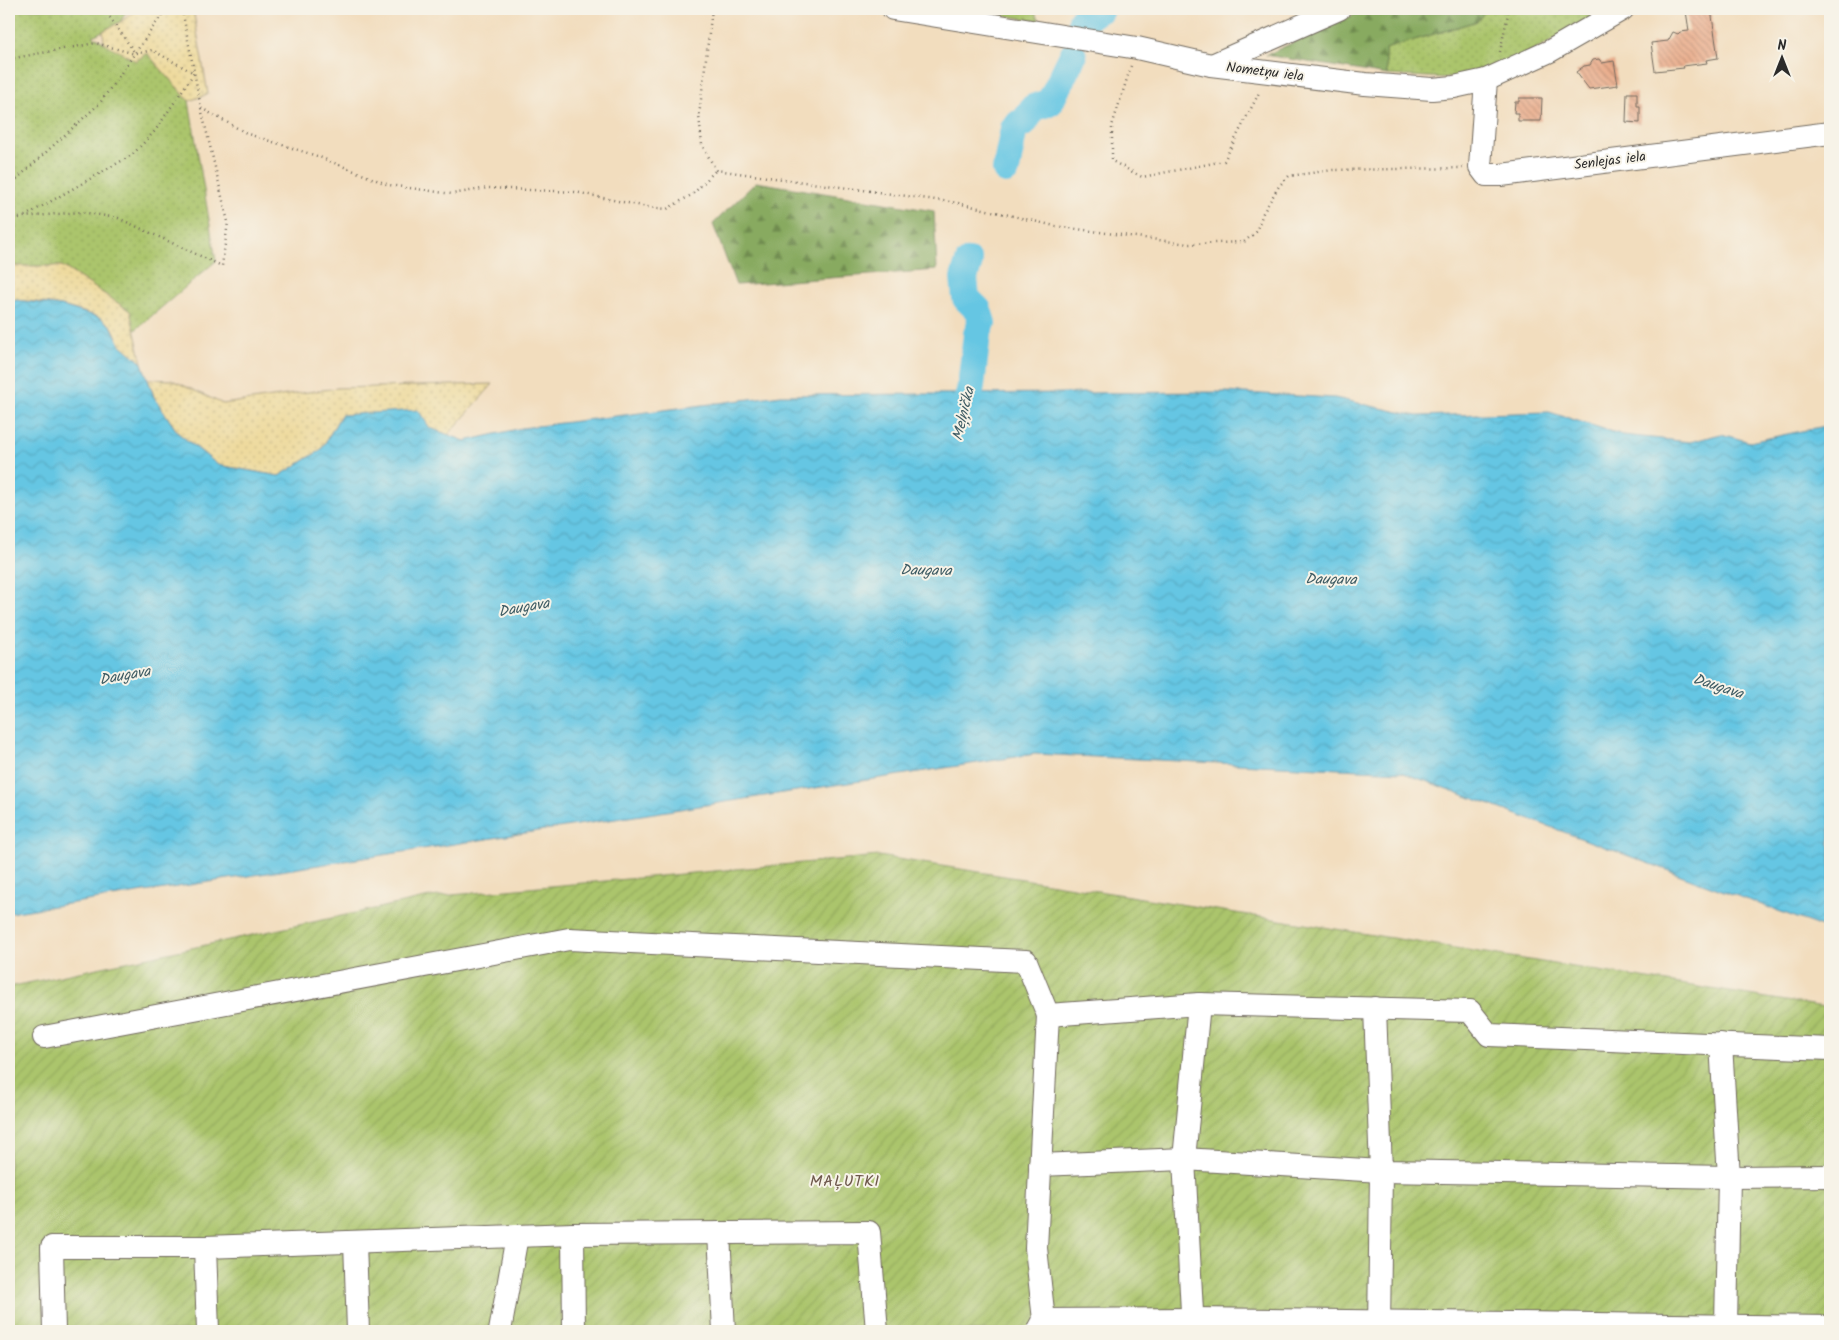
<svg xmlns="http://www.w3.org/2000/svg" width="1839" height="1340" font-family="Kalam,sans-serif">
  <defs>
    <pattern id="grass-dots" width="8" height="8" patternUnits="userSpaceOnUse" patternTransform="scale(1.25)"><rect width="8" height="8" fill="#abc56c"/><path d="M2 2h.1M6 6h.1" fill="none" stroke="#93a95e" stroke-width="1.8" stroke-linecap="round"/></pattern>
    <pattern id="forest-firs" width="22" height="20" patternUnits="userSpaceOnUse" patternTransform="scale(1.25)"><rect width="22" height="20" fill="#88aa60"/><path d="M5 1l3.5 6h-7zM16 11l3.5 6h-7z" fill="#6f8b4f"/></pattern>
    <pattern id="sand-dots" width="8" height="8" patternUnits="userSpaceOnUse" patternTransform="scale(1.25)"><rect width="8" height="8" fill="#eeda9e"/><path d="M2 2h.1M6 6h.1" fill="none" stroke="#cb8" stroke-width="1.8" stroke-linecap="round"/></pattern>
    <pattern id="garden-furrows" width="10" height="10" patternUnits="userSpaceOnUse" patternTransform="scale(1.25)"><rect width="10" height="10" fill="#abc56c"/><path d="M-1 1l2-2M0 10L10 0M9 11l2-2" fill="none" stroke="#93a95e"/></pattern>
    <pattern id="water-waves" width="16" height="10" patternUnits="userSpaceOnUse" patternTransform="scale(1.25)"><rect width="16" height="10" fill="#65c6e3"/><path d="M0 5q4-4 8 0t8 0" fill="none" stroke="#58aac3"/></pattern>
    <pattern id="building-back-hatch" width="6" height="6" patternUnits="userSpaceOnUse" patternTransform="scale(1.25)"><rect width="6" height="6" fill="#eaab89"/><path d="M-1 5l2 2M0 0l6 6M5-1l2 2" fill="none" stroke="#be8b70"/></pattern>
  </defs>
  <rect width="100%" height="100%" fill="#f7f3e8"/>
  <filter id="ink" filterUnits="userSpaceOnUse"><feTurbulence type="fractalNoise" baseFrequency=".02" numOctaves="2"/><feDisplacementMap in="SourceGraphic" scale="10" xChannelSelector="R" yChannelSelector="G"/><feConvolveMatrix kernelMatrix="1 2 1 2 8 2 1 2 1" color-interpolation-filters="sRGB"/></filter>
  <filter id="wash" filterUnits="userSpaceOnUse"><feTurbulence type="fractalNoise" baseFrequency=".0096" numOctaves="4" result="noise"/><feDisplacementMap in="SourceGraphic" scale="20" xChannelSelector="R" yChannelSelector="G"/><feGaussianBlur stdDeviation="1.12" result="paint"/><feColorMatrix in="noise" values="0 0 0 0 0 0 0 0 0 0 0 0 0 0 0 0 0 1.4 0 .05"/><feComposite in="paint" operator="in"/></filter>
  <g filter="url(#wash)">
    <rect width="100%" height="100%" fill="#f2ddbe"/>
    <g fill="url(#grass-dots)" stroke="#6b784c">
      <polygon points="9,9 128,9 120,22 93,36 136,61 147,53 189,101 216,261 134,331 130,311 62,266 9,266"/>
      <polygon points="960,9 1034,9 1040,21"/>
      <polygon points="1487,9 1611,9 1511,63 1451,78 1387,75 1385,49 1477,21"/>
    </g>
    <g fill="url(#forest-firs)" stroke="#5a6a46">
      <polygon points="1366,9 1487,9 1477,21 1385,49 1387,75 1266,55"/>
      <polygon points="756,182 934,211 937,270 736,285 713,224"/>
    </g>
    <g fill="url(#sand-dots)" stroke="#8c8264">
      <polygon points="139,9 193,9 208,94 189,101 147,53 136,61 104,43 103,31 120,22"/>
      <path d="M 9,266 L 62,266 L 130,311 L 142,363 C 135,357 123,350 119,342 C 116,337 115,329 110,325 C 95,310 29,298 9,301 Z"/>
      <polygon points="148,379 172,380 223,404 337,388 493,384 448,435 430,428 341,415 321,450 279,476 218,465 178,433 154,397"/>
    </g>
    <polygon fill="url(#garden-furrows)" stroke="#6b784c" points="879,856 1830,1008 1830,1331 9,1331 9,987 430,897"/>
    <polygon fill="url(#water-waves)" stroke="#487887" points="17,300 62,306 101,318 111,326 120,344 142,363 154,397 178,433 218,465 279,476 321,450 341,415 418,410 430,428 465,441 522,428 781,395 1225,392 1335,398 1417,416 1549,412 1623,435 1690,442 1721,434 1750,442 1830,425 1830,930 1401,772 1035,754 9,913 9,301"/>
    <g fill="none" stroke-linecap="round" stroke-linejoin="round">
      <g stroke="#65c6e3" stroke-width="28">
        <polyline points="1082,20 1101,9"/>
        <polyline points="1006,170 1014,128 1018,124 1024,123 1033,108 1050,102 1073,55"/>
        <polyline points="961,429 971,386 977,334 982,323 978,310 966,298 964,278 969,262"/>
      </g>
    </g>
    <g id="blocks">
      <g fill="url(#building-back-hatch)">
        <polygon points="1699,9 1711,9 1718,58 1706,60 1707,63 1683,66 1684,68 1655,71 1651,43 1668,41 1673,32 1678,34 1680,32 1689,31 1686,11"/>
        <polygon points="1599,59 1602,63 1614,61 1618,85 1589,89 1576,72 1584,66 1590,65 1593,60"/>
        <polygon points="1627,93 1637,93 1637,106 1640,106 1640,123 1626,122"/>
        <polygon points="1519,98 1542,98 1541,121 1518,121 1518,113 1514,113 1515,102 1519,102"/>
      </g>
    </g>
  </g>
  <g filter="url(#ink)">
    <use href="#blocks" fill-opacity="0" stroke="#71695e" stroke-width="1"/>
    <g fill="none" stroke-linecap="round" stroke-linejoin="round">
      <g stroke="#71695e" stroke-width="24">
        <g id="minor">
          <polyline points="893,9 1137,48 1211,65 1365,84 1432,89 1454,87 1486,80 1550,51 1623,9"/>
          <polyline points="1212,65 1339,9"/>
          <polyline points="1486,80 1480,167 1486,175 1501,175 1830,133"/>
          <polyline points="1375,1008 1381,1171 1379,1331"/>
          <polyline points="44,1037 569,939 1026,961 1048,1015 1199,1004 1470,1011 1489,1035 1830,1049"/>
          <polyline points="1721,1044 1729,1177 1726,1325"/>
          <polyline points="1040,1165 1184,1159 1381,1171 1729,1177 1830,1176"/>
          <polyline points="719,1233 724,1331"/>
          <polyline points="573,1234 574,1331"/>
          <polyline points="355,1242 358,1331"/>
          <polyline points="205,1247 208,1331"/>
          <polyline points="1044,1320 1193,1319 1830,1327"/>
          <polyline points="54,1331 52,1247 205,1247 573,1234 869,1232 877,1331"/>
          <polyline points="500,1331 517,1236"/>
          <polyline points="1038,1331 1044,1320 1036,1248 1048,1015"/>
          <polyline points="1193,1331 1184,1159 1199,1004"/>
        </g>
      </g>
      <g stroke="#71695e" stroke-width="2.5" stroke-dasharray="1 4" stroke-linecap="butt">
        <polyline points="104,9 135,53"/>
        <polyline points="712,9 699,116 702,145 716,170 958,203 1055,226 1188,244 1244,242 1256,232 1263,213 1279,186 1289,176 1333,170 1463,168"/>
        <polyline points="1500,52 1509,9"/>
        <polyline points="9,59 96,43 135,54 152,50 194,73 155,131 132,155 25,216"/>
        <polyline points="1131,66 1112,126 1112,161 1142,177 1224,161 1260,91"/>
        <polyline points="201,108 248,134 317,156 389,185 452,194 488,188 575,192 647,207 667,209 693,194 716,170"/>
        <polyline points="9,186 100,103 166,9"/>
        <polyline points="9,220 23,217 81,212 118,218 222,266 228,222 201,108 182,9"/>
      </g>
      <use href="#minor" stroke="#fff" stroke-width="22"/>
    </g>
  </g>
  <g text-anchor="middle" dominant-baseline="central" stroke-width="4" stroke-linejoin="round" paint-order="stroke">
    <g font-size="14" fill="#2b2b2b" stroke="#f7f3e8">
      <text transform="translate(1265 72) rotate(7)">Nometņu iela</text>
      <text transform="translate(1610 161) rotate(-7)">Senlejas iela</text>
    </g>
    <g font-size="15" font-style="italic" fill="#3c5a62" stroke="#f7f3e8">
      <text transform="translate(964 414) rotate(-77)">Meļņička</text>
      <text transform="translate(926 571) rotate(1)">Daugava</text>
      <text transform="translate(1331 580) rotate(1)">Daugava</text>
      <text transform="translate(524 608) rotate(-10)">Daugava</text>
      <text transform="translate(125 676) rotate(-10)">Daugava</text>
      <text transform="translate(1718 687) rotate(18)">Daugava</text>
    </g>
    <g font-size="16" letter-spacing="1" fill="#6e584c" stroke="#f7f3e8">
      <text x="845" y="1181">MAĻUTKI</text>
    </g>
  </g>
  <rect width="1839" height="1340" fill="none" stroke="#f7f3e8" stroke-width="30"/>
  <g transform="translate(1782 58)" stroke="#f7f3e8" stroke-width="4" paint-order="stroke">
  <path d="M0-4L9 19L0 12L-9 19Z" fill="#2b2b2b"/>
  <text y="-8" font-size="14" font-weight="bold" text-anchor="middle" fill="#2b2b2b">N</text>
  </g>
</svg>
